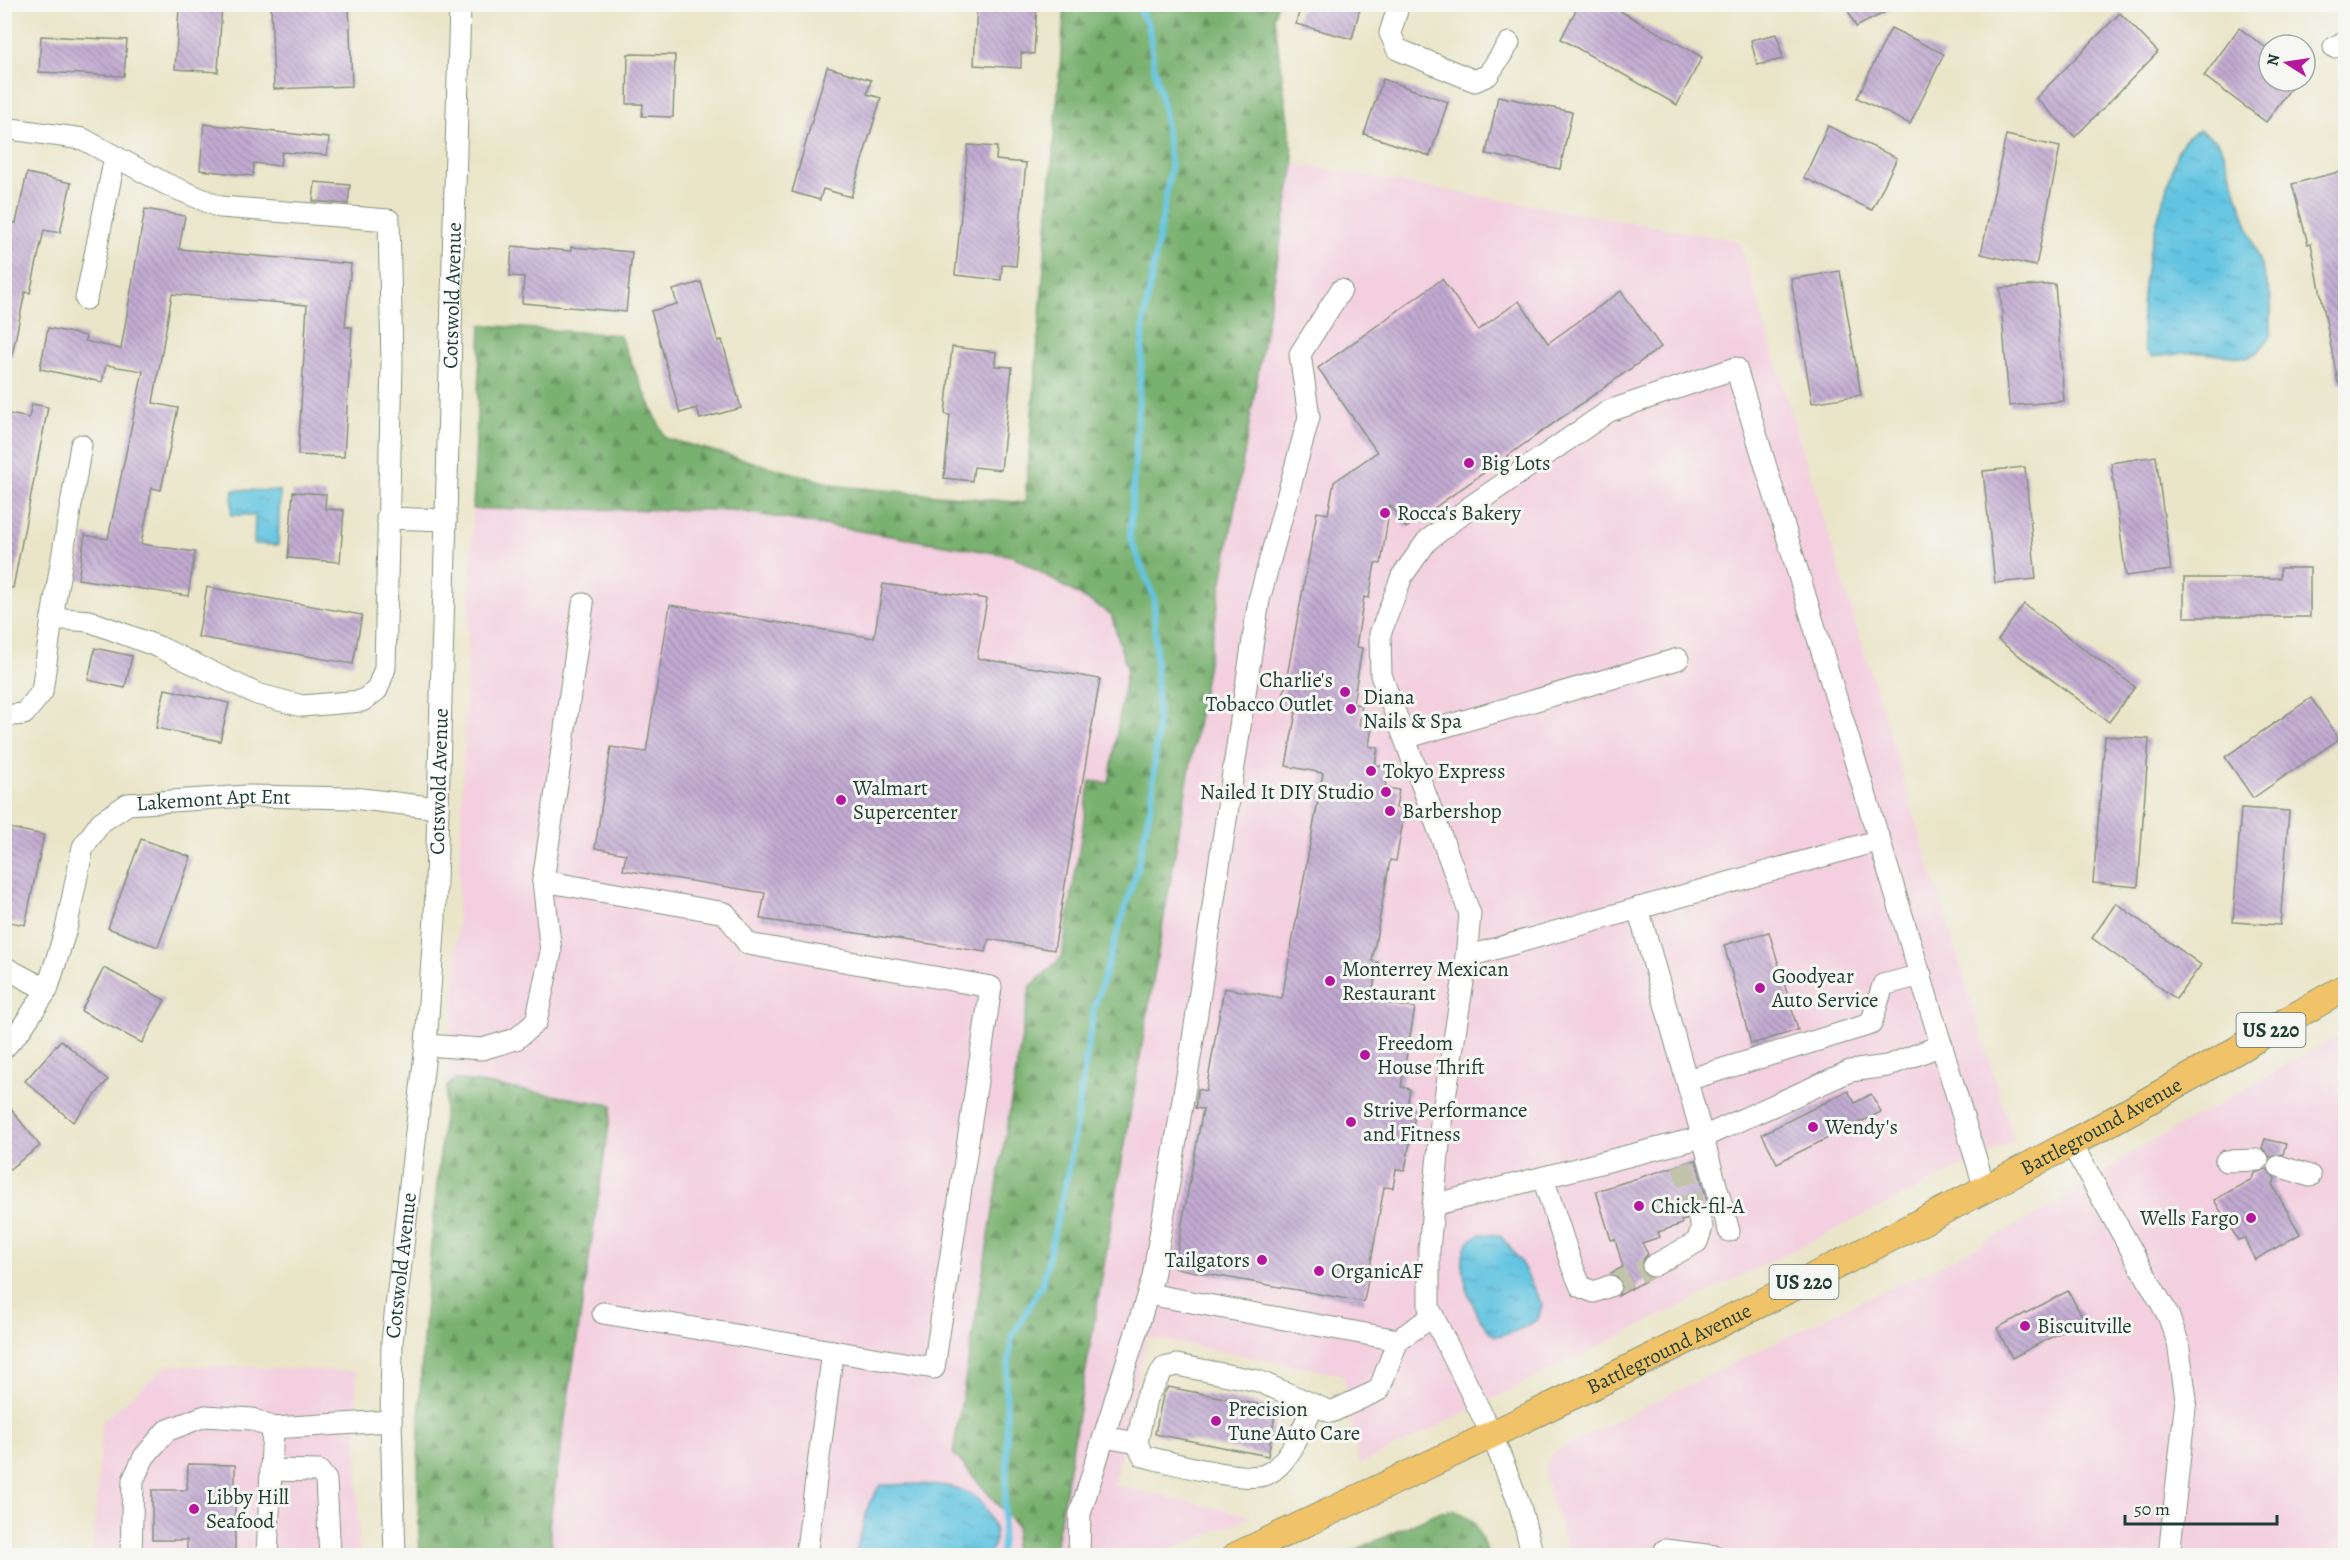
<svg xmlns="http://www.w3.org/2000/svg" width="2350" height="1560" font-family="Alegreya,serif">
  <defs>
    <pattern id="forest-firs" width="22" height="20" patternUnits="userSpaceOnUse" patternTransform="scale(1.5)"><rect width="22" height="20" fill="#79b16f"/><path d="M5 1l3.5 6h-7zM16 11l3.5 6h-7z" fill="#63915c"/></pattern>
    <pattern id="water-ripples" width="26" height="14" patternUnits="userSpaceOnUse" patternTransform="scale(1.5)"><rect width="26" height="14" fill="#62c4e1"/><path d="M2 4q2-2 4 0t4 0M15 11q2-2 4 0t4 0" fill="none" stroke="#50a0b7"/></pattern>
    <pattern id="building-back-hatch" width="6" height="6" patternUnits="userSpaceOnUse" patternTransform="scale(1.5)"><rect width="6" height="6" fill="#c2aad1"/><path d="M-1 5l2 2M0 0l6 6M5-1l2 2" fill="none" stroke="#9d8caa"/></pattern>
  </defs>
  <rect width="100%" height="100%" fill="#f6f6f2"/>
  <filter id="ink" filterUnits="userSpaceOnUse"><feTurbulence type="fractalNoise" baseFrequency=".0167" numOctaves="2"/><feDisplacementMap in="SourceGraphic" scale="12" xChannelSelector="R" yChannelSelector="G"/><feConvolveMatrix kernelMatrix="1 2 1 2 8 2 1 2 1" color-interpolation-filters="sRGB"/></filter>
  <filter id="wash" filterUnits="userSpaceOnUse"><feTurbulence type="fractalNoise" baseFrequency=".008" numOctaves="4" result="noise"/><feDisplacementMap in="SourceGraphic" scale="24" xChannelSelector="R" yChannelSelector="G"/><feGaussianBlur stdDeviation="1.35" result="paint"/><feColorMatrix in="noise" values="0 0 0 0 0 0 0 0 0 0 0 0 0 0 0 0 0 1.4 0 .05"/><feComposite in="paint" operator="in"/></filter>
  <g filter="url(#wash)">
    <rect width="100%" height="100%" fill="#eae5c8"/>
    <g fill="#f3cfdf">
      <polygon points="1294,164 1739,241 2014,1141 1359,1465 1344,1375 1147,1337 1114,1485 1251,1516 1160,1555 1054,1556"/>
      <polygon points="473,509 732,510 1013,556 1111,614 1127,669 1109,784 1090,781 1062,957 1030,987 953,1453 1017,1527 1012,1555 554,1555 456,1079 447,1086 455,984"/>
      <polygon points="2345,1032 2345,1555 1569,1555 1545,1478 1546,1464 1553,1452 1851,1305 1942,1265 2061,1202 2130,1154"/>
      <polygon points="168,1365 356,1371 359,1555 92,1556 102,1422"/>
    </g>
    <g fill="url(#forest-firs)" stroke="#4c7752" stroke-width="1.5">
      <polygon points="1065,5 1277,5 1274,17 1294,164 1054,1555 1012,1556 1017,1527 953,1453 1030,987 1062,957 1090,781 1109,783 1127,669 1111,614 1013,556 732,510 473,509 481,325 619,335 665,438 840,486 1025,503"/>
      <path d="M 456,1079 L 612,1105 L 549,1526 L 554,1555 L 420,1555 C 412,1399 431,1242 447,1086 Z"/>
      <polygon points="1454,1510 1474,1522 1489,1555 1345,1555 1441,1511"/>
    </g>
    <g fill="url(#water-ripples)" stroke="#40808a" stroke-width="1.5">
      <path d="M 2199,130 L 2218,141 L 2223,150 L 2271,297 L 2271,335 L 2259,351 L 2247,358 L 2193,352 L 2153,357 L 2145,350 C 2133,282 2160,214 2178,150 L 2186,138 Z"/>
      <polygon points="233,490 280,491 278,545 254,544 255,515 231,515"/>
      <path d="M 1481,1234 L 1500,1235 L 1520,1261 L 1542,1305 L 1538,1319 C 1525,1327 1511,1335 1495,1336 C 1476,1324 1451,1261 1469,1241 C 1472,1238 1477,1236 1481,1234 Z"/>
      <path d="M 880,1485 C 911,1485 949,1479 976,1497 C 982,1501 986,1511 989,1516 C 997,1529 997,1543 989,1556 L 855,1555 L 869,1504 Z"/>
    </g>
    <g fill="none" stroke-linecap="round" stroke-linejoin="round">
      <polyline stroke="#62c4e1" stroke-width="6" points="1001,1555 1007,1467 1006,1385 1012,1337 1043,1282 1070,1162 1094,1009 1137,870 1152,799 1158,720 1154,597 1130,538 1144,320 1171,168 1164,110 1154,67 1149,27 1136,4"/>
    </g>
    <g id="blocks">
      <g fill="url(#building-back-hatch)">
        <polygon points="192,4 222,4 218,72 175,69 179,8 192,9"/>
        <polygon points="271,4 349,4 352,86 274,89"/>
        <polygon points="977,4 1037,4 1034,54 1021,53 1021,68 974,65"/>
        <polygon points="1301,4 1361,4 1352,39 1296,24"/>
        <polygon points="1579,4 1608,4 1702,57 1677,105 1561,39"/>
        <polygon points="1845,4 1901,4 1856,27"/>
        <polygon points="2120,13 2158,52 2075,137 2036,98"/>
        <polygon points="1891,28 1944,54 1910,124 1857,98"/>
        <polygon points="2239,28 2269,50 2269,81 2296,81 2266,122 2204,76"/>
        <polygon points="1777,34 1783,59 1757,65 1751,40"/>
        <polygon points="41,36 127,40 124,76 39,72"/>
        <polygon points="628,54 675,55 673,117 642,116 643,104 627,104"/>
        <polygon points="827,67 871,80 867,94 881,98 851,197 823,189 820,200 792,192"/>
        <polygon points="1383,79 1448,102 1430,156 1364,134"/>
        <polygon points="1498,96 1572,112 1560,169 1486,154"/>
        <polygon points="204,124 329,138 327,155 282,152 280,166 254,163 253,176 200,170"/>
        <polygon points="1828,126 1897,158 1872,210 1804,178"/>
        <polygon points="2006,135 2060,147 2036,266 1981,254"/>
        <polygon points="968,145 997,147 996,160 1026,163 1016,266 1002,265 1001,280 955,275"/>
        <polygon points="2346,170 2346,382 2338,383 2311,243 2308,244 2292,184"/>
        <polygon points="27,173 71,183 60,233 44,230 30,293 25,292 12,356 4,355 4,230 7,221 16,223"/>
        <polygon points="315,182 350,185 348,204 313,201"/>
        <polygon points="145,209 185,216 179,249 351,264 345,327 352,327 344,457 298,455 307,305 172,294 153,403 178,408 161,490 152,488 141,544 195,552 188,596 78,579 85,535 108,539 143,371 106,365 102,382 40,369 48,328 86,336 85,341 121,349"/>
        <polygon points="512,246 571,251 571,247 632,252 626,312 522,303 524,277 510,276"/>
        <polygon points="1840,271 1861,395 1812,403 1791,279"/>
        <polygon points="1442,279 1478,330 1519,301 1548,343 1621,291 1661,347 1406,528 1390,505 1381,564 1375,563 1369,598 1364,597 1356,647 1362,648 1353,704 1362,705 1359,725 1372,727 1369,746 1378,748 1375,765 1388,767 1385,788 1399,790 1396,808 1405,810 1396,861 1390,860 1372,961 1378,962 1371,1001 1415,1008 1401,1087 1410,1089 1407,1107 1416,1109 1405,1170 1396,1169 1393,1188 1384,1187 1364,1302 1174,1268 1203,1109 1195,1108 1198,1089 1206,1091 1224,988 1282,998 1323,773 1286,766 1296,712 1281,709 1317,512 1328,514 1334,482 1377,452 1318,368"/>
        <polygon points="701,282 718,341 722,340 741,408 700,419 697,408 680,413 651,311 677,304 673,290"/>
        <polygon points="2055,284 2064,401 2009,406 2000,288"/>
        <polygon points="952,347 996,352 995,366 1012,367 1001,470 974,467 972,481 944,478 950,415 945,414"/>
        <polygon points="32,404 48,407 13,588 4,587 4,413 29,418"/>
        <polygon points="2156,456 2171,570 2126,576 2111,463"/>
        <polygon points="2025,467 2036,579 1995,583 1983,471"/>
        <polygon points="293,492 326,494 325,509 344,510 340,562 288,558"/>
        <polygon points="2280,568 2310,568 2310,617 2184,617 2184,578 2280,578"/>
        <polygon points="883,584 987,599 977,658 1100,679 1054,950 989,939 986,952 760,919 765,893 623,870 626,854 595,848 611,747 646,752 670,605 874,638"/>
        <polygon points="207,587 362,615 353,664 198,637"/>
        <polygon points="2024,604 2135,687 2109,722 1998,640"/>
        <polygon points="95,648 132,656 125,688 88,680"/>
        <polygon points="165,689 229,703 220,741 156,728"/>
        <polygon points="2311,698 2339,739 2253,798 2225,757"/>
        <polygon points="2105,736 2149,739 2138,887 2093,883"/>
        <polygon points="2241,808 2289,811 2280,925 2233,922"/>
        <polygon points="4,827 44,835 25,925 4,921"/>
        <polygon points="141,839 191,857 158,947 108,928"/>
        <polygon points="2116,903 2201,965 2176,999 2092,938"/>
        <polygon points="1769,932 1798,1030 1751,1044 1724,945"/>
        <polygon points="104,968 165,1000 142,1043 81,1011"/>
        <polygon points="61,1040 108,1080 73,1122 25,1081"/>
        <polygon points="1848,1091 1855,1103 1871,1094 1881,1112 1777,1163 1762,1134"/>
        <polygon points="4,1100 40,1146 4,1173"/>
        <polygon points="2265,1139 2286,1144 2283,1154 2270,1157 2262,1148"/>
        <polygon points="1696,1160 1710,1212 1701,1204 1693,1204 1688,1208 1686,1220 1681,1221 1682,1224 1658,1232 1660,1237 1642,1243 1648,1254 1642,1260 1642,1272 1651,1278 1618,1296 1622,1289 1622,1282 1618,1276 1611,1273 1623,1267 1615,1239 1611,1240 1596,1191"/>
        <polygon points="2267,1169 2275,1178 2273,1186 2300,1234 2255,1260 2244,1238 2238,1240 2214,1200 2252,1179 2254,1173"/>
        <polygon points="2068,1291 2084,1320 2012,1358 1997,1328"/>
        <polygon points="1168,1387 1276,1408 1268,1456 1155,1434 1163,1395"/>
        <polygon points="188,1464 235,1465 235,1556 187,1556 187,1540 152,1540 152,1490 187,1490"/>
      </g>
    </g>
  </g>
  <g filter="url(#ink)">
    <use href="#blocks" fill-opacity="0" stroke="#84917e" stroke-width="1.5"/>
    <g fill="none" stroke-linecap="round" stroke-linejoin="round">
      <g stroke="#c1c3aa" stroke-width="21" stroke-dasharray="21 10" stroke-linecap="butt">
        <polyline points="1682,1164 1698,1216"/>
        <polyline points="1610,1286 1653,1266"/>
      </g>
      <g stroke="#84917e" stroke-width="23">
        <g id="minor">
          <polyline points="1399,4 1390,33 1397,49 1475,81 1488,75 1509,43"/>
          <polyline points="2334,47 2346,42"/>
          <polyline points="4,128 83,139 166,184 220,207 389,220 392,363 385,668 377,690 362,701 302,706 257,694 159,647 89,621 52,618 42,692 24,714 4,716"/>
          <polyline points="86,299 115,157"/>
          <polyline points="387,518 446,520"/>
          <polyline points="52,618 81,445"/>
          <polyline points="1405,738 1678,659"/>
          <polyline points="543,881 583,604"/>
          <polyline points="1638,908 1729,1231"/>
          <polyline points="1466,957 1880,840"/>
          <polyline points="4,967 47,990"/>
          <polyline points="426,1045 482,1049 516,1039 536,1022 551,952 543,881 725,913 748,944 991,987 934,1368 603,1313"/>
          <path id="s1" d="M 4,1048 L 21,1029 L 47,990 L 66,929 L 83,847 L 101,822 L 128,804 L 247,796 L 353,798 L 438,808"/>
          <polyline points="1687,1080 1871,1024 1883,985 1921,975"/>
          <polyline points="2071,1143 2168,1315 2178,1342 2186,1399 2169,1556"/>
          <polyline points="2226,1161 2258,1160"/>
          <polyline points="2279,1166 2310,1176"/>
          <polyline points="1543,1178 1572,1266 1581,1287 1594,1292 1610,1286"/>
          <polyline points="1433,1205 1703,1137 1850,1071 1887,1066 1942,1045"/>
          <polyline points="1653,1266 1697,1242 1702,1227 1698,1216"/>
          <polyline points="1148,1294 1398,1340 1433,1316"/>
          <polyline points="273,1428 271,1470 319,1471 326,1480 330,1556"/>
          <polyline points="1104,1437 1137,1443 1146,1398 1164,1368 1177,1365 1258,1381 1331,1412 1379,1390 1398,1340"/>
          <path d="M 1137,1443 L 1143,1456 C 1169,1462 1246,1484 1267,1474 C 1290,1463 1303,1426 1314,1405"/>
          <polyline points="131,1556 133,1480 144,1457 166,1431 205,1416 252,1419 273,1428 391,1421"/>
          <polyline points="267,1556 271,1470"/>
          <path id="s2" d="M 395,1556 L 391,1421 L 392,1342 L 426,1045 L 435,918 L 460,4"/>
          <polyline points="806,1556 833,1351"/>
          <polyline points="1079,1556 1080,1514 1153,1277 1192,1046 1259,600 1309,417 1300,354 1341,290"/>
          <polyline points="1533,1556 1520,1506 1492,1435 1429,1308 1429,1250 1441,1123 1465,969 1470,914 1381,675 1380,634 1402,576 1427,541 1470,507 1609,411 1736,368 1985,1189"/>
          <polyline points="1665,1556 1665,1550 1714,1556"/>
        </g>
      </g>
      <g stroke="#84917e" stroke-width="29">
        <g id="major">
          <path id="s3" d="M 1236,1556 C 1516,1424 1795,1291 2068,1145 C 2162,1095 2253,1040 2346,987"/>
        </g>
      </g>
      <use href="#minor" stroke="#fff" stroke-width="21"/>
      <use href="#major" stroke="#f1c369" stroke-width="27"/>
    </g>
  </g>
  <g fill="#b5179e" stroke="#f6f6f2" stroke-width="2">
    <circle cx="1469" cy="463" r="6"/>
    <circle cx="1385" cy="513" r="6"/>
    <circle cx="1345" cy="692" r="6"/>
    <circle cx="1351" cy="709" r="6"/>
    <circle cx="1371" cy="771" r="6"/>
    <circle cx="1386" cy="792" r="6"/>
    <circle cx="841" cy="800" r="6"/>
    <circle cx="1390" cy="811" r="6"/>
    <circle cx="1330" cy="981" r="6"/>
    <circle cx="1760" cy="988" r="6"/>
    <circle cx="1365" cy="1055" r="6"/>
    <circle cx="1351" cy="1122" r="6"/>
    <circle cx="1813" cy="1127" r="6"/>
    <circle cx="1639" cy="1206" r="6"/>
    <circle cx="2251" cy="1218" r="6"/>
    <circle cx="1262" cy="1260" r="6"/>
    <circle cx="1319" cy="1271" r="6"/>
    <circle cx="2025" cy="1326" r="6"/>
    <circle cx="1216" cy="1421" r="6"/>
    <circle cx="194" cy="1509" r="6"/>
  </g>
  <g text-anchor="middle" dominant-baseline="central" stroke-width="6" stroke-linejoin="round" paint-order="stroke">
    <g fill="#f6f6f2" stroke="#60746d" stroke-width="1.5">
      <rect x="2236.5" y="1013" width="69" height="34" rx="4.5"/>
      <rect x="1769.5" y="1265" width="69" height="34" rx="4.5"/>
    </g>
    <g font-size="20" font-weight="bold" fill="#1f3d34">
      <text x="2271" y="1030">US 220</text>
      <text x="1804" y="1282">US 220</text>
    </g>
    <g font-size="21" fill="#1f3d34" stroke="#f6f6f2">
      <text stroke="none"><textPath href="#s2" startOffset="1263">Cotswold Avenue</textPath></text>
      <text stroke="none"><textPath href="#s2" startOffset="777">Cotswold Avenue</textPath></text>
      <text stroke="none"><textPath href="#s1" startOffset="369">Lakemont Apt Ent</textPath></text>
      <text stroke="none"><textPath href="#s3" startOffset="966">Battleground Avenue</textPath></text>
      <text stroke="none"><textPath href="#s2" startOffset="291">Cotswold Avenue</textPath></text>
      <text stroke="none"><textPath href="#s3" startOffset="480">Battleground Avenue</textPath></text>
    </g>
    <g font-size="21" fill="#1f3d34" stroke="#f6f6f2" text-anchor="start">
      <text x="1481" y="463">Big Lots</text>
      <text x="1397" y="513">Rocca's Bakery</text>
      <text x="1333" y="680" text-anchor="end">Charlie's<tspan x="1333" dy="24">Tobacco Outlet</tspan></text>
      <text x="1363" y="697">Diana<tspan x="1363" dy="24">Nails &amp; Spa</tspan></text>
      <text x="1383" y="771">Tokyo Express</text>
      <text x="853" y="788">Walmart<tspan x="853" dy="24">Supercenter</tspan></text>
      <text x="1374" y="792" text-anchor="end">Nailed It DIY Studio</text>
      <text x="1402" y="811">Barbershop</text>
      <text x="1342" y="969">Monterrey Mexican<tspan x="1342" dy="24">Restaurant</tspan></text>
      <text x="1772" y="976">Goodyear<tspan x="1772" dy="24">Auto Service</tspan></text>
      <text x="1377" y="1043">Freedom<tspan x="1377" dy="24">House Thrift</tspan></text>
      <text x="1363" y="1110">Strive Performance<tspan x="1363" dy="24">and Fitness</tspan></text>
      <text x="1825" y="1127">Wendy's</text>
      <text x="1651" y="1206">Chick-fil-A</text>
      <text x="2239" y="1218" text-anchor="end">Wells Fargo</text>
      <text x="1250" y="1260" text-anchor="end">Tailgators</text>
      <text x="1331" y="1271">OrganicAF</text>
      <text x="2037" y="1326">Biscuitville</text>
      <text x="1228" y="1409">Precision<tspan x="1228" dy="24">Tune Auto Care</tspan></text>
      <text x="206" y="1497">Libby Hill<tspan x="206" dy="24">Seafood</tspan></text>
    </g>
  </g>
  <rect width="2350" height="1560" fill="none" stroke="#f6f6f2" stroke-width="24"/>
  <g transform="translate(2287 63) rotate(282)"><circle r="28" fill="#f6f6f2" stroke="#a0aca6" stroke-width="1.5"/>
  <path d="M0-4.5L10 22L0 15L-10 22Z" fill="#b5179e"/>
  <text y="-9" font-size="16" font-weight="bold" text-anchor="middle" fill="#1f3d34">N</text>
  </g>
  <path d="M2125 1515v9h152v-9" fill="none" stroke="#1f3d34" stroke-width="3"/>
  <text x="2134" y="1515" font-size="18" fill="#1f3d34" stroke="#f6f6f2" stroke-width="4.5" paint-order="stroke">50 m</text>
</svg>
